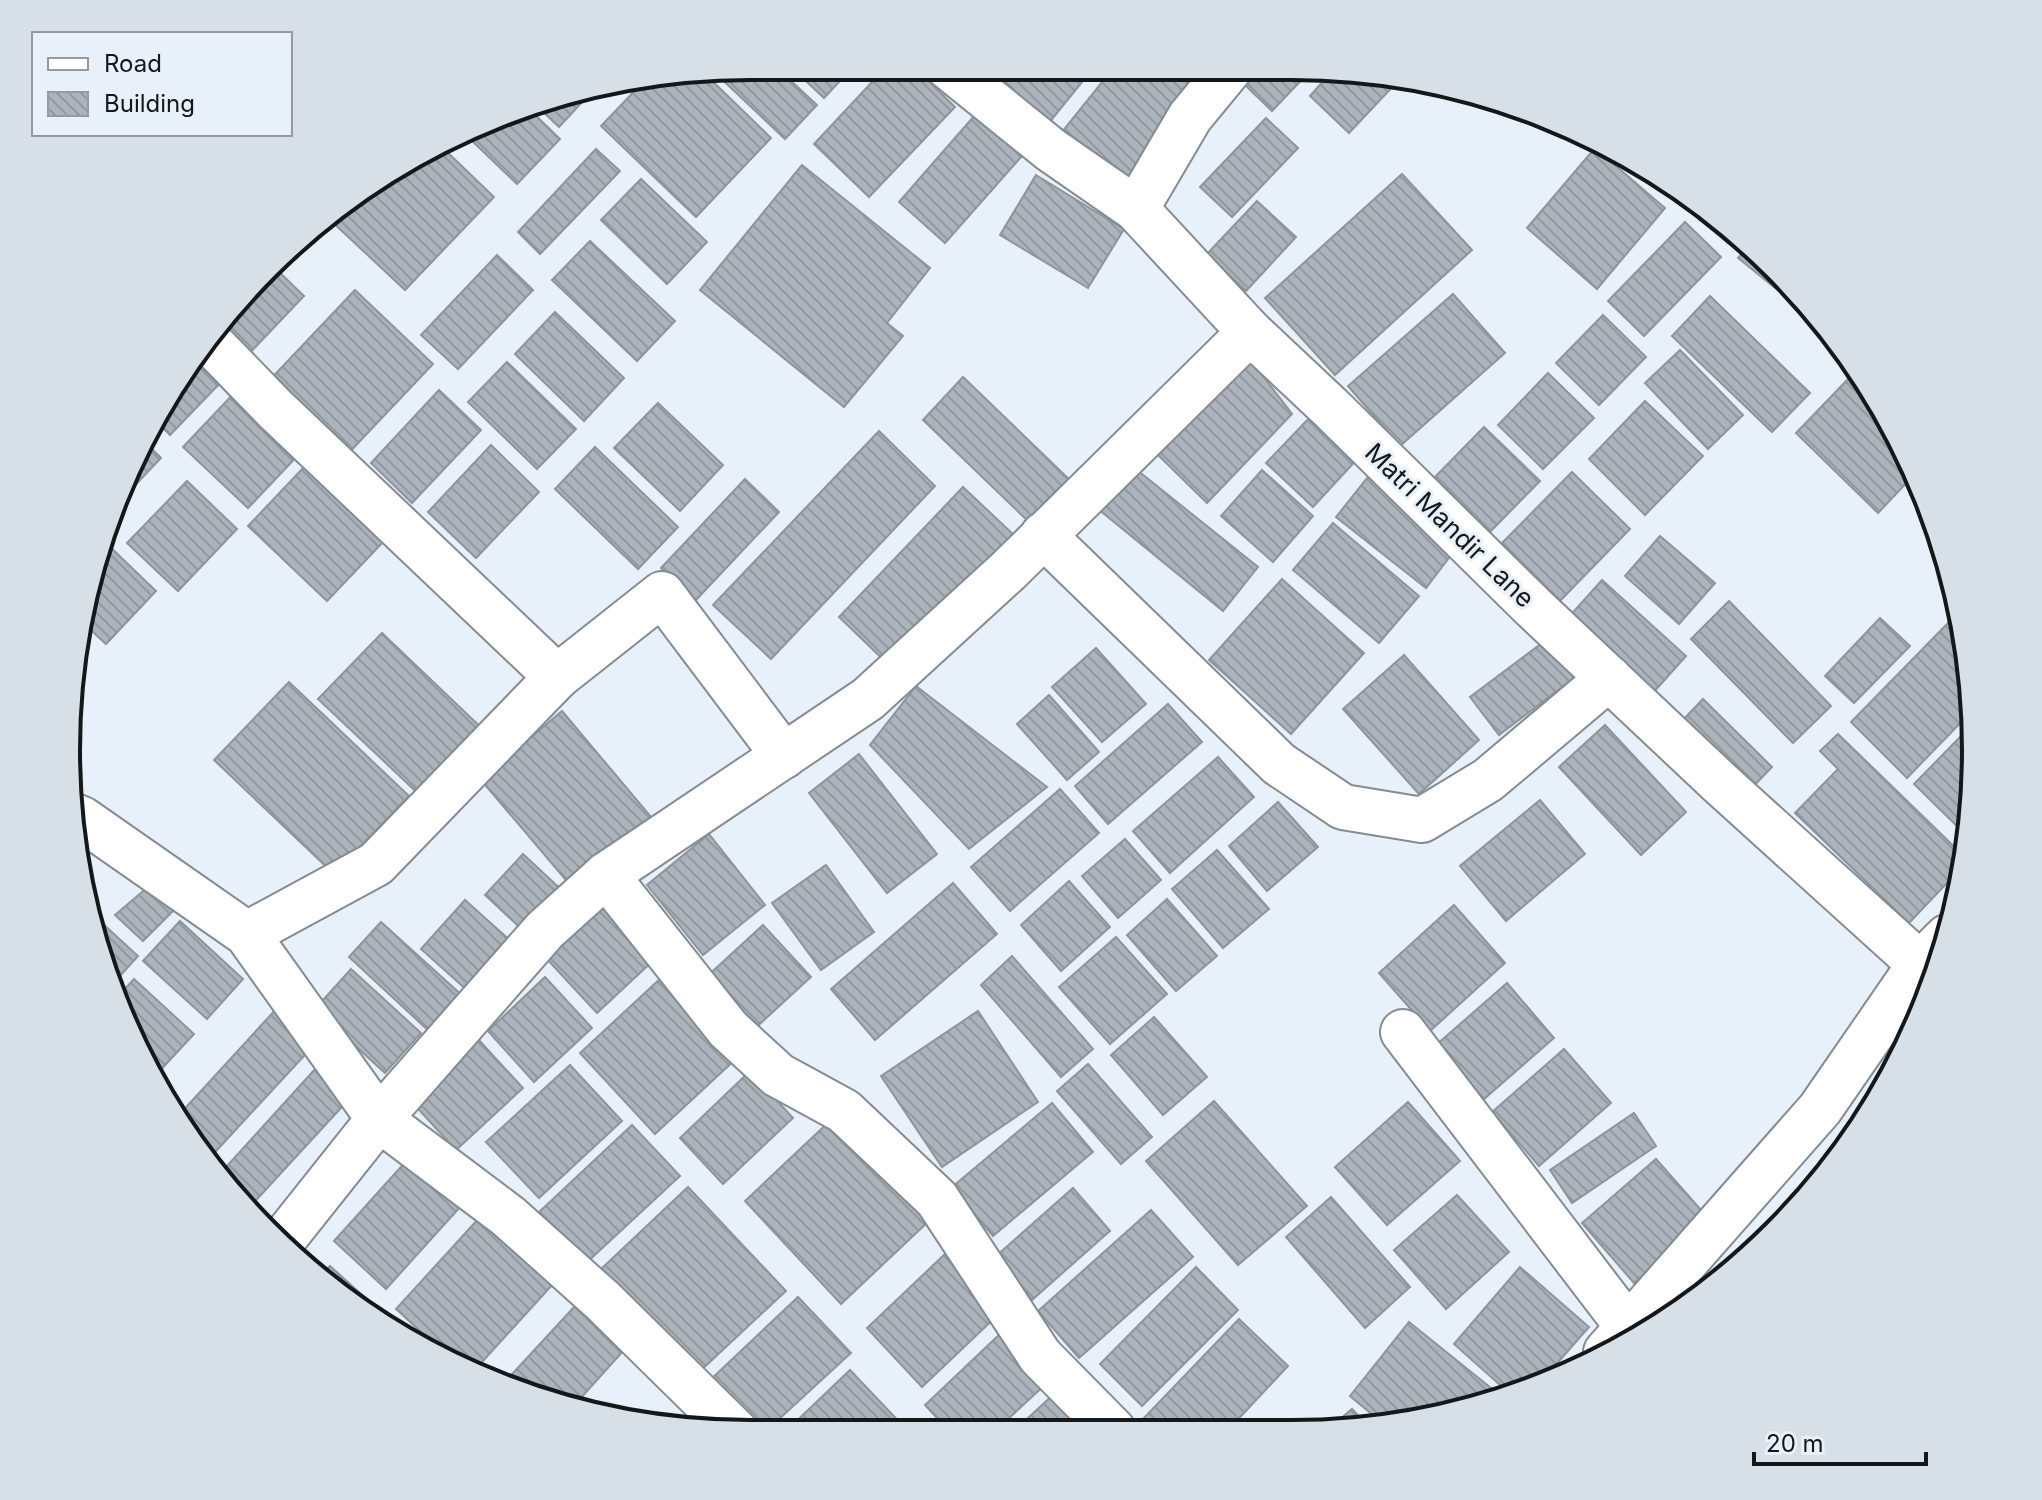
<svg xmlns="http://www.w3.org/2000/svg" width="2042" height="1500" font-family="Inter,sans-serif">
  <defs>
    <pattern id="building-back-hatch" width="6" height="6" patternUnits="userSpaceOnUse" patternTransform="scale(2)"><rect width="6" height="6" fill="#abb3bb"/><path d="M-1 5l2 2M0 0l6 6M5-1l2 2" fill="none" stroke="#9299a0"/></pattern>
  </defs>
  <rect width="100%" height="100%" fill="#e8f0f9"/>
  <g fill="url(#building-back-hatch)" stroke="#8d949c" stroke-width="2">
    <polygon points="750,66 775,66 817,105 785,139 713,71"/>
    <polygon points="790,66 854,66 824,98"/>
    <polygon points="887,66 913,66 955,107 869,197 814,144"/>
    <polygon points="1009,66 1095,66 1044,129 992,86"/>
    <polygon points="1115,66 1220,66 1123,184 1061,133"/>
    <polygon points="1263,66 1292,66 1312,69 1272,111 1245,85"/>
    <polygon points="1332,71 1399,80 1349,133 1310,96"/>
    <polygon points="703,72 771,138 696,217 601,126 645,80"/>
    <polygon points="597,86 559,127 537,106 573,89"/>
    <polygon points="529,109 560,139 517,184 468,137"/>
    <polygon points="975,115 1022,156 945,243 899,202"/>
    <polygon points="1266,118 1298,148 1232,217 1200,187"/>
    <polygon points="443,148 494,197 405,290 328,218 370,181"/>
    <polygon points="1595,148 1665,208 1597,289 1527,228"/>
    <polygon points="596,149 620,171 540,254 518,232"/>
    <polygon points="802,165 930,268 887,323 903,336 844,407 700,290"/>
    <polygon points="1402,174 1472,250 1335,375 1265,298"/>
    <polygon points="1036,175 1124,229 1088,288 1000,235"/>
    <polygon points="641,179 707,242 667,284 601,220"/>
    <polygon points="1687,196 1732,238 1728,243 1681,204"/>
    <polygon points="1257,201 1296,237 1246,291 1207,254"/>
    <polygon points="1685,222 1721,257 1644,336 1608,301"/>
    <polygon points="590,241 675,321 637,361 552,280"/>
    <polygon points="1745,250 1834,333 1838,339 1738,258"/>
    <polygon points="497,255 533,290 458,369 421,335"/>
    <polygon points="273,266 304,296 244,359 215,330 235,299"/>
    <polygon points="355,290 433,364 342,460 264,386"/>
    <polygon points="1453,294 1505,353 1400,446 1348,386"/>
    <polygon points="1710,296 1810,393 1772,432 1672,336"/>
    <polygon points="555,312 624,378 584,421 515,354"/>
    <polygon points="1603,315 1646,357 1599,405 1556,363"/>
    <polygon points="1680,350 1743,415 1708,449 1645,383"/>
    <polygon points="200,352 226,377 170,435 155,420"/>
    <polygon points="1250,359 1292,414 1207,503 1157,454"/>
    <polygon points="507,362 576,429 537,469 468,402"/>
    <polygon points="1548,373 1594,418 1543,469 1498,425"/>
    <polygon points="963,377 1071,481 1031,524 923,420"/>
    <polygon points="1850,377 1880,407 1905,447 1915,474 1878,513 1796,433"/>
    <polygon points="239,388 303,450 248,508 183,447"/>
    <polygon points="439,390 481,430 412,503 371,463"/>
    <polygon points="1645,401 1703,456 1645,515 1589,459"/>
    <polygon points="658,403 723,465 680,511 614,448"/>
    <polygon points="1314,413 1360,456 1313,507 1266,463"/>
    <polygon points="1484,427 1540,481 1486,536 1431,481"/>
    <polygon points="879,431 935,486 771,659 713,605"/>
    <polygon points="142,439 161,458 121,500 136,448"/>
    <polygon points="491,445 539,492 476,558 428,512"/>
    <polygon points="595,447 678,527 638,569 555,489"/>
    <polygon points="306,465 385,540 327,601 248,526"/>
    <polygon points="1132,466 1258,567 1223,611 1097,508"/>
    <polygon points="1262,470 1313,516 1273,562 1221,516"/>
    <polygon points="1372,472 1461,542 1426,588 1336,517"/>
    <polygon points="1572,472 1630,529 1555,606 1496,549"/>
    <polygon points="745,479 779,512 695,601 661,568"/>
    <polygon points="187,481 237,529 178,591 127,543"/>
    <polygon points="963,487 1017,538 893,669 839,617"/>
    <polygon points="1333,523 1419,596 1379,643 1293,570"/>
    <polygon points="1660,536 1715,583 1679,624 1625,576"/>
    <polygon points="107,544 156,591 106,644 83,623"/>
    <polygon points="1282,579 1364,653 1291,734 1209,660"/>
    <polygon points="1602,580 1686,656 1652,694 1568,618"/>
    <polygon points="1729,601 1831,706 1793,743 1691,639"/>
    <polygon points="1880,618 1910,646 1854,703 1825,676"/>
    <polygon points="1949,622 1963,636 1974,709 1907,778 1851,722"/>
    <polygon points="382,633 489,735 426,801 318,699"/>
    <polygon points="1550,637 1578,675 1499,735 1470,697"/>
    <polygon points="1096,648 1146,704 1102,742 1052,687"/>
    <polygon points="1404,655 1479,740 1419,794 1343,709"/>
    <polygon points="289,682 409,796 334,874 214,760"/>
    <polygon points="916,686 1047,787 969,849 870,745"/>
    <polygon points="1049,695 1099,752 1067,780 1017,724"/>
    <polygon points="1703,699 1772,767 1747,793 1678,725"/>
    <polygon points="1168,704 1202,742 1108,824 1075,786"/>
    <polygon points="562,711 651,817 571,886 481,780"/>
    <polygon points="1605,725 1686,812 1641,855 1559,767"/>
    <polygon points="1964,733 1973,742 1969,838 1914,784"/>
    <polygon points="1838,734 1966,858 1964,865 1909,923 1795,813 1838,769 1820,751"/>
    <polygon points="859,754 937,854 887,893 809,793"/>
    <polygon points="1218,757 1254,797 1170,873 1133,831"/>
    <polygon points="1060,789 1099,833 1010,911 971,867"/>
    <polygon points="1540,800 1585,854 1506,921 1460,866"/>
    <polygon points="1278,802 1318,847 1267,891 1229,846"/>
    <polygon points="709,834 765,905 703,955 647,885"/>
    <polygon points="1125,839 1161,880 1118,918 1082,876"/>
    <polygon points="1217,850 1269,909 1223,948 1172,889"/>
    <polygon points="523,854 566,894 529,936 485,895"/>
    <polygon points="826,865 874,932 821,970 772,903"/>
    <polygon points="1069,881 1110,927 1061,971 1021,925"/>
    <polygon points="953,883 997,934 875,1040 831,989"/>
    <polygon points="149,886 174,910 143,941 115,915"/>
    <polygon points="1167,899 1217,956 1176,991 1127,935"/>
    <polygon points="465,900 513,943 469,992 421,949"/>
    <polygon points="603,902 656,958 597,1013 545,957"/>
    <polygon points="1454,905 1505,963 1430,1031 1379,973"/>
    <polygon points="180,921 243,979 207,1019 143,961"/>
    <polygon points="381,922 465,998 431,1033 349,957"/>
    <polygon points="103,924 138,956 111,986 96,931"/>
    <polygon points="763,925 811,977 751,1032 703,980"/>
    <polygon points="1116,937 1167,994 1110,1044 1059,987"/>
    <polygon points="1012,956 1093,1049 1061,1077 981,985"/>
    <polygon points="351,969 421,1033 385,1073 315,1009"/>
    <polygon points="545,977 592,1028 534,1082 488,1031"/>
    <polygon points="661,978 737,1058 655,1134 580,1053"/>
    <polygon points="134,979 194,1034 155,1076 118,1011 115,1000"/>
    <polygon points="1507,983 1554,1038 1484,1099 1436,1045"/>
    <polygon points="277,1008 315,1044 205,1163 178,1116"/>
    <polygon points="978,1011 1038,1102 942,1167 881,1076"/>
    <polygon points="1154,1017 1207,1077 1163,1115 1111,1055"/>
    <polygon points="477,1038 523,1088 456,1150 410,1100"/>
    <polygon points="1564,1049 1611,1103 1539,1166 1492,1112"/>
    <polygon points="1088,1064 1152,1137 1121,1164 1057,1091"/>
    <polygon points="570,1065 622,1121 539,1198 486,1142"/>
    <polygon points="317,1067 351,1097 249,1208 217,1177"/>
    <polygon points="750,1071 793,1118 723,1184 680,1138"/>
    <polygon points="1214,1101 1307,1206 1238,1265 1146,1161"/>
    <polygon points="1408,1102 1460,1161 1387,1225 1335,1167"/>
    <polygon points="1052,1103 1093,1152 993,1236 952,1187"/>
    <polygon points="1634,1113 1656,1146 1572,1203 1550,1170"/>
    <polygon points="833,1118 929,1221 841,1304 745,1201"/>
    <polygon points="632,1125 680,1176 585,1264 538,1213"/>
    <polygon points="409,1158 461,1206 386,1289 334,1241"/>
    <polygon points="1656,1159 1708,1218 1634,1283 1582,1223"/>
    <polygon points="688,1187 786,1291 698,1373 601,1269"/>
    <polygon points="1073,1188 1110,1231 1032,1300 995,1257"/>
    <polygon points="1457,1195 1509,1252 1446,1309 1394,1250"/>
    <polygon points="1331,1197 1410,1287 1365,1328 1286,1237"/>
    <polygon points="1799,1204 1800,1206 1724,1278 1717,1270"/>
    <polygon points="1151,1210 1193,1257 1079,1358 1038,1311"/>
    <polygon points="480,1217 553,1284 472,1373 461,1369 396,1309"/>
    <polygon points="946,1253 1001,1312 922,1387 867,1328"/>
    <polygon points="330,1266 380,1311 374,1318 333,1292 319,1278"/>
    <polygon points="1196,1267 1238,1310 1142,1406 1100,1364"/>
    <polygon points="1520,1267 1589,1327 1537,1386 1510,1394 1454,1344"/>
    <polygon points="798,1297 851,1353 765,1432 758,1432 709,1381"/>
    <polygon points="575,1306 624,1350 570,1410 503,1384"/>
    <polygon points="1239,1319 1288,1366 1229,1429 1149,1430 1141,1421"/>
    <polygon points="1409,1322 1501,1396 1387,1427 1350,1396"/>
    <polygon points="1001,1333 1047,1383 995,1431 949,1431 925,1405"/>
    <polygon points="850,1370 908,1431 785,1432"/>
    <polygon points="1055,1393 1088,1430 1015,1430"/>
    <polygon points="1352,1409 1370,1428 1330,1428"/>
  </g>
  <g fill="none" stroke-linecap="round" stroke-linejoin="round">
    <g stroke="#848b94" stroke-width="48">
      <g id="street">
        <polyline points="947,66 1051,150 1136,209 1250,332 1332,409 1533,607 1720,783 1920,964 1947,937"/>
        <polyline points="1136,209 1190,117 1232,66"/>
        <polyline points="208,340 275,409 557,677 376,864 247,934"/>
        <polyline points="1043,535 1279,764 1343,807 1422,820 1488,780 1609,678"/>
        <polyline points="557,677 662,594 784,756"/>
        <polyline points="72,815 82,819 247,934 379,1119 282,1241"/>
        <polyline points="606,875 728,1029 778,1075 844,1111 937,1199 1040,1356 1113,1430"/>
        <polyline points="1403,1032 1628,1327"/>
        <polyline points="1606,1352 1820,1109 1920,964"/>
        <polyline points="736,1432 602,1300 508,1216 379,1119 545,930 606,875 868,699 1009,570 1250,332"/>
      </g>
    </g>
    <use href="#street" stroke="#fff" stroke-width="44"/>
  </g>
  <g text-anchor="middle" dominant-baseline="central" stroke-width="6" stroke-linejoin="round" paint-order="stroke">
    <g font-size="26" fill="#15181b" stroke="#e8f0f9">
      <text transform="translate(1450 525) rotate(44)">Matri Mandir Lane</text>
    </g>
  </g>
  <path d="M0 0H2042V1500H0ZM750 80H1292A670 670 0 0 1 1962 750V750A670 670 0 0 1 1292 1420H750A670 670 0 0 1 80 750V750A670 670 0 0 1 750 80Z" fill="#d7dfe7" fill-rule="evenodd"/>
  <path fill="none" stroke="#15181b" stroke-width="4" d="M750 80H1292A670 670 0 0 1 1962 750V750A670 670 0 0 1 1292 1420H750A670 670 0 0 1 80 750V750A670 670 0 0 1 750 80Z"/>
  <rect x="32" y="32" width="260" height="104" fill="#e8f0f9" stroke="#949aa0" stroke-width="2"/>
  <rect x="48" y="58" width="40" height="12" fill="#ffffff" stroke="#949aa0" stroke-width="2"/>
  <text x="104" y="72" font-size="24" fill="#15181b">Road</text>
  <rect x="48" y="92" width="40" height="24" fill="url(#building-back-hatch)" stroke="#949aa0" stroke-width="2"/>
  <text x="104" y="112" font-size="24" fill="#15181b">Building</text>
  <path d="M1754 1452v12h172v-12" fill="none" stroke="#15181b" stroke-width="4"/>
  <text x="1766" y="1452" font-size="24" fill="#15181b" stroke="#e8f0f9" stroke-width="6" paint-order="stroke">20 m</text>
</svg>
